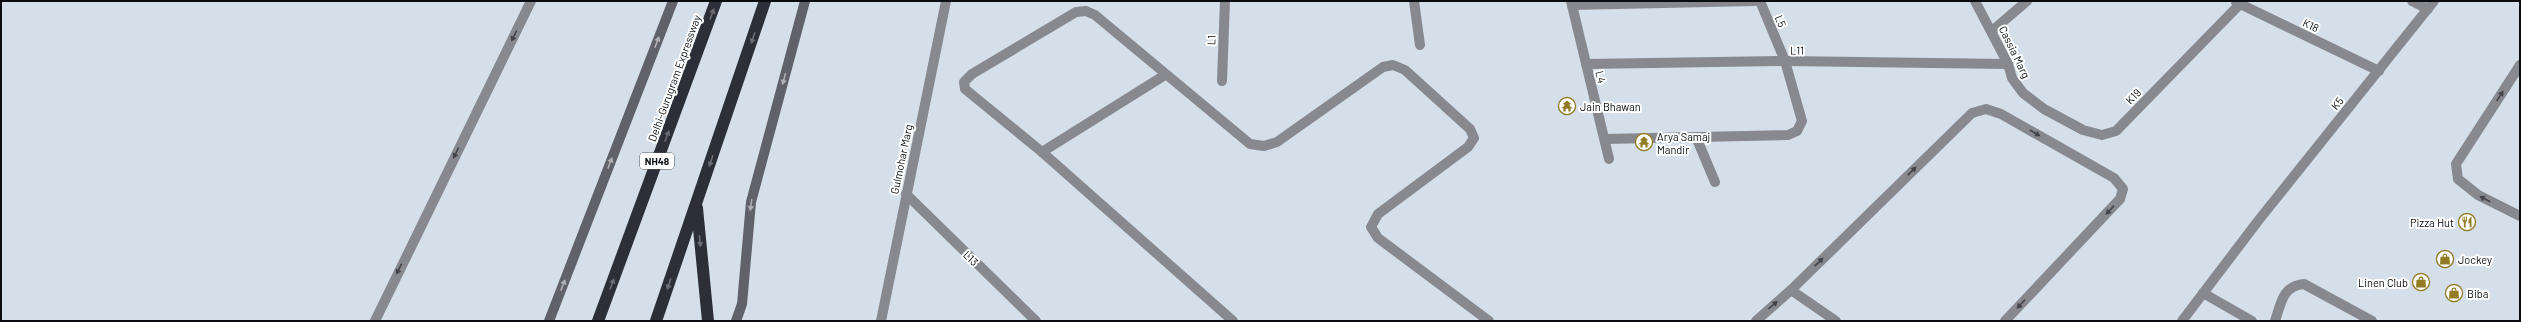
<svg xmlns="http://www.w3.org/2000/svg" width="2521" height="322" font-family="Barlow,sans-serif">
  <rect width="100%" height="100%" fill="#d5dfe9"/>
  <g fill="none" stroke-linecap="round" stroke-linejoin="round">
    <g stroke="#88898f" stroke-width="10">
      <polyline points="1414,1 1420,45"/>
      <polyline points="1571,1 1609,159"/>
      <polyline points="1975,1 2008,64 2012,78 2023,93 2044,109 2083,130 2102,135 2116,131 2240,4"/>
      <polyline points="2412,1 2428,9"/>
      <polyline points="2236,2 2379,71"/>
      <polyline points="1572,5 1754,1"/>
      <polyline points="1992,31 2027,1"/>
      <polyline points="1586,64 1785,61 2008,64"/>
      <polyline points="2520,65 2456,164 2458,179 2478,195 2520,216"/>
      <polyline points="1222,81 1225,1"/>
      <polyline points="1696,137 1715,182"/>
      <polyline points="1605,139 1788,135 1797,131 1802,121 1785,61 1760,1"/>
      <polyline points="1042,152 1165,75"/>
      <polyline points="906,194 1036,321"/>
      <polyline points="1791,290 1836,321"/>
      <polyline points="2203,293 2252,321"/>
      <polyline points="375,321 531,1"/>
      <polyline points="881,321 946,1"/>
      <polyline points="1233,321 1042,152 965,89 964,82 972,74 1076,12 1086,11 1095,15 1250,144 1264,146 1277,142 1383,67 1393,65 1405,70 1470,129 1474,138 1468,147 1378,214 1371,227 1378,238 1489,321"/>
      <polyline points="1756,321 1791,290 1972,113 1986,109 2001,114 2114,178 2123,189 2120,199 2005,321"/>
      <polyline points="2182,321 2258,221 2434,1"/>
      <path d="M 2275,321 C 2281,304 2282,286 2304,284 L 2372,321"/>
    </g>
    <g stroke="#606169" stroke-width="10">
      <polyline points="549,321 673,1"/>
      <polyline points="736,321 742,304 751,202 805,1"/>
    </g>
    <g stroke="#2c2e38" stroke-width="12">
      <polyline points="697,208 708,321"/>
      <polyline points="598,321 716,1"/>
      <polyline points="656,321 765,1"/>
    </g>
  </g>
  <defs><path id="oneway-solid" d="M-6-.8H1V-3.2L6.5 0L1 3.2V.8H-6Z"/></defs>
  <g fill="#6b6d74">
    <use href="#oneway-solid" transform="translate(712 14) rotate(-70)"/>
    <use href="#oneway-solid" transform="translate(753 38) rotate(109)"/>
    <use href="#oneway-solid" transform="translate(667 136) rotate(-70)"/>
    <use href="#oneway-solid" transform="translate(711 161) rotate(109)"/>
    <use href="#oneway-solid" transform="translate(700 241) rotate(85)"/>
    <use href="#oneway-solid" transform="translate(612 284) rotate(-70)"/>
    <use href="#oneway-solid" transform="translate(669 284) rotate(109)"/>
  </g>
  <g fill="#424449">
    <use href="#oneway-solid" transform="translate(514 36) rotate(116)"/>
    <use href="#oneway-solid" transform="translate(2500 96) rotate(-57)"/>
    <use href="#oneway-solid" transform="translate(2035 133) rotate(30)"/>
    <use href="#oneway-solid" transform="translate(456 153) rotate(116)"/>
    <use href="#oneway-solid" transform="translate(1912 171) rotate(-44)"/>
    <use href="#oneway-solid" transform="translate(2485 199) rotate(-153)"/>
    <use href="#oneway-solid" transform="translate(2110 210) rotate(133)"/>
    <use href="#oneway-solid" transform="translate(1819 262) rotate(-44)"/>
    <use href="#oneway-solid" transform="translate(399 269) rotate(116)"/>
    <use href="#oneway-solid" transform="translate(2021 304) rotate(133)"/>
    <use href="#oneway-solid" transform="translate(1773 305) rotate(-41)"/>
  </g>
  <g fill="#b0b0b4">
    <use href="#oneway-solid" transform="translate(657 42) rotate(-69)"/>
    <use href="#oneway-solid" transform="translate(784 79) rotate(105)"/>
    <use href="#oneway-solid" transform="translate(610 163) rotate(-69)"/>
    <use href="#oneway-solid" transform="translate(751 205) rotate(98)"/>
    <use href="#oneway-solid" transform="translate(563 285) rotate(-69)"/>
  </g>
  <defs>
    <g id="temple-ring" transform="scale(0.9)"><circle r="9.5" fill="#fff" stroke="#927c23" stroke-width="1.5"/><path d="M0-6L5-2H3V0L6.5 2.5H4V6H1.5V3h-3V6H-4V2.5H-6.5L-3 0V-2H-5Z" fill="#927c23"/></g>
    <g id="restaurant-ring" transform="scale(0.9)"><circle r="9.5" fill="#fff" stroke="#927c23" stroke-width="1.5"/><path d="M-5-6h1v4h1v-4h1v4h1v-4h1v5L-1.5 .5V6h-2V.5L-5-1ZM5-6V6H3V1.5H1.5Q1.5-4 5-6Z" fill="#927c23"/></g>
    <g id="shop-ring" transform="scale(0.9)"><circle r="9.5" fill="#fff" stroke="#927c23" stroke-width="1.5"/><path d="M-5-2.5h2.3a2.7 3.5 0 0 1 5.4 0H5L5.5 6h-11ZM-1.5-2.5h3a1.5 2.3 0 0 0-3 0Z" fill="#927c23"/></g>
  </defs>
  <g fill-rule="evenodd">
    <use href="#temple-ring" x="1567" y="106"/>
    <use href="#temple-ring" x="1644" y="142"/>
    <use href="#restaurant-ring" x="2467" y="222"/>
    <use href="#shop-ring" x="2445" y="259"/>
    <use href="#shop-ring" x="2421" y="282"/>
    <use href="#shop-ring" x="2454" y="293"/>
  </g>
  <g text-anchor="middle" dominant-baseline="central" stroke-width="4" stroke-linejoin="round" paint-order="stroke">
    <rect fill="#fff" stroke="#535558" stroke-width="1" x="640" y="153" width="34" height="16" rx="3"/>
    <g font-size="10" font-weight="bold" fill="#090c10">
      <text x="657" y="161">NH48</text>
    </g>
    <g font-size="11" fill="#090c10" stroke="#fff">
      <text transform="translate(1781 21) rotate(68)">L5</text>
      <text transform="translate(2311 25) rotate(26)">K18</text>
      <text transform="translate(1211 40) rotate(-88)">L1</text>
      <text transform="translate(1797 50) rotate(1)">L11</text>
      <text transform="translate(2015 52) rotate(64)">Cassia Marg</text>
      <text transform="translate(1601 77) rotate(76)">L4</text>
      <text transform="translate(674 78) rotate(-70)">Delhi-Gurugram Expressway</text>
      <text transform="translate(2133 96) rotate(-46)">K19</text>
      <text transform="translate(2337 103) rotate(-51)">K5</text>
      <text transform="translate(901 159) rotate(-78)">Gulmohar Marg</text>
      <text transform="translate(971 258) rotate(44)">L13</text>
    </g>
    <g font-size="11" fill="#090c10" stroke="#fff" text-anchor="start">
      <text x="1580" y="106">Jain Bhawan</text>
      <text x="1657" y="136">Arya Samaj<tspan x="1657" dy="13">Mandir</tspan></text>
      <text x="2454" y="222" text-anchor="end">Pizza Hut</text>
      <text x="2458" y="259">Jockey</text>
      <text x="2408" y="282" text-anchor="end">Linen Club</text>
      <text x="2467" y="293">Biba</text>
    </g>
  </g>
  <rect width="2521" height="322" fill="none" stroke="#090c10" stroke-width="4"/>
</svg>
